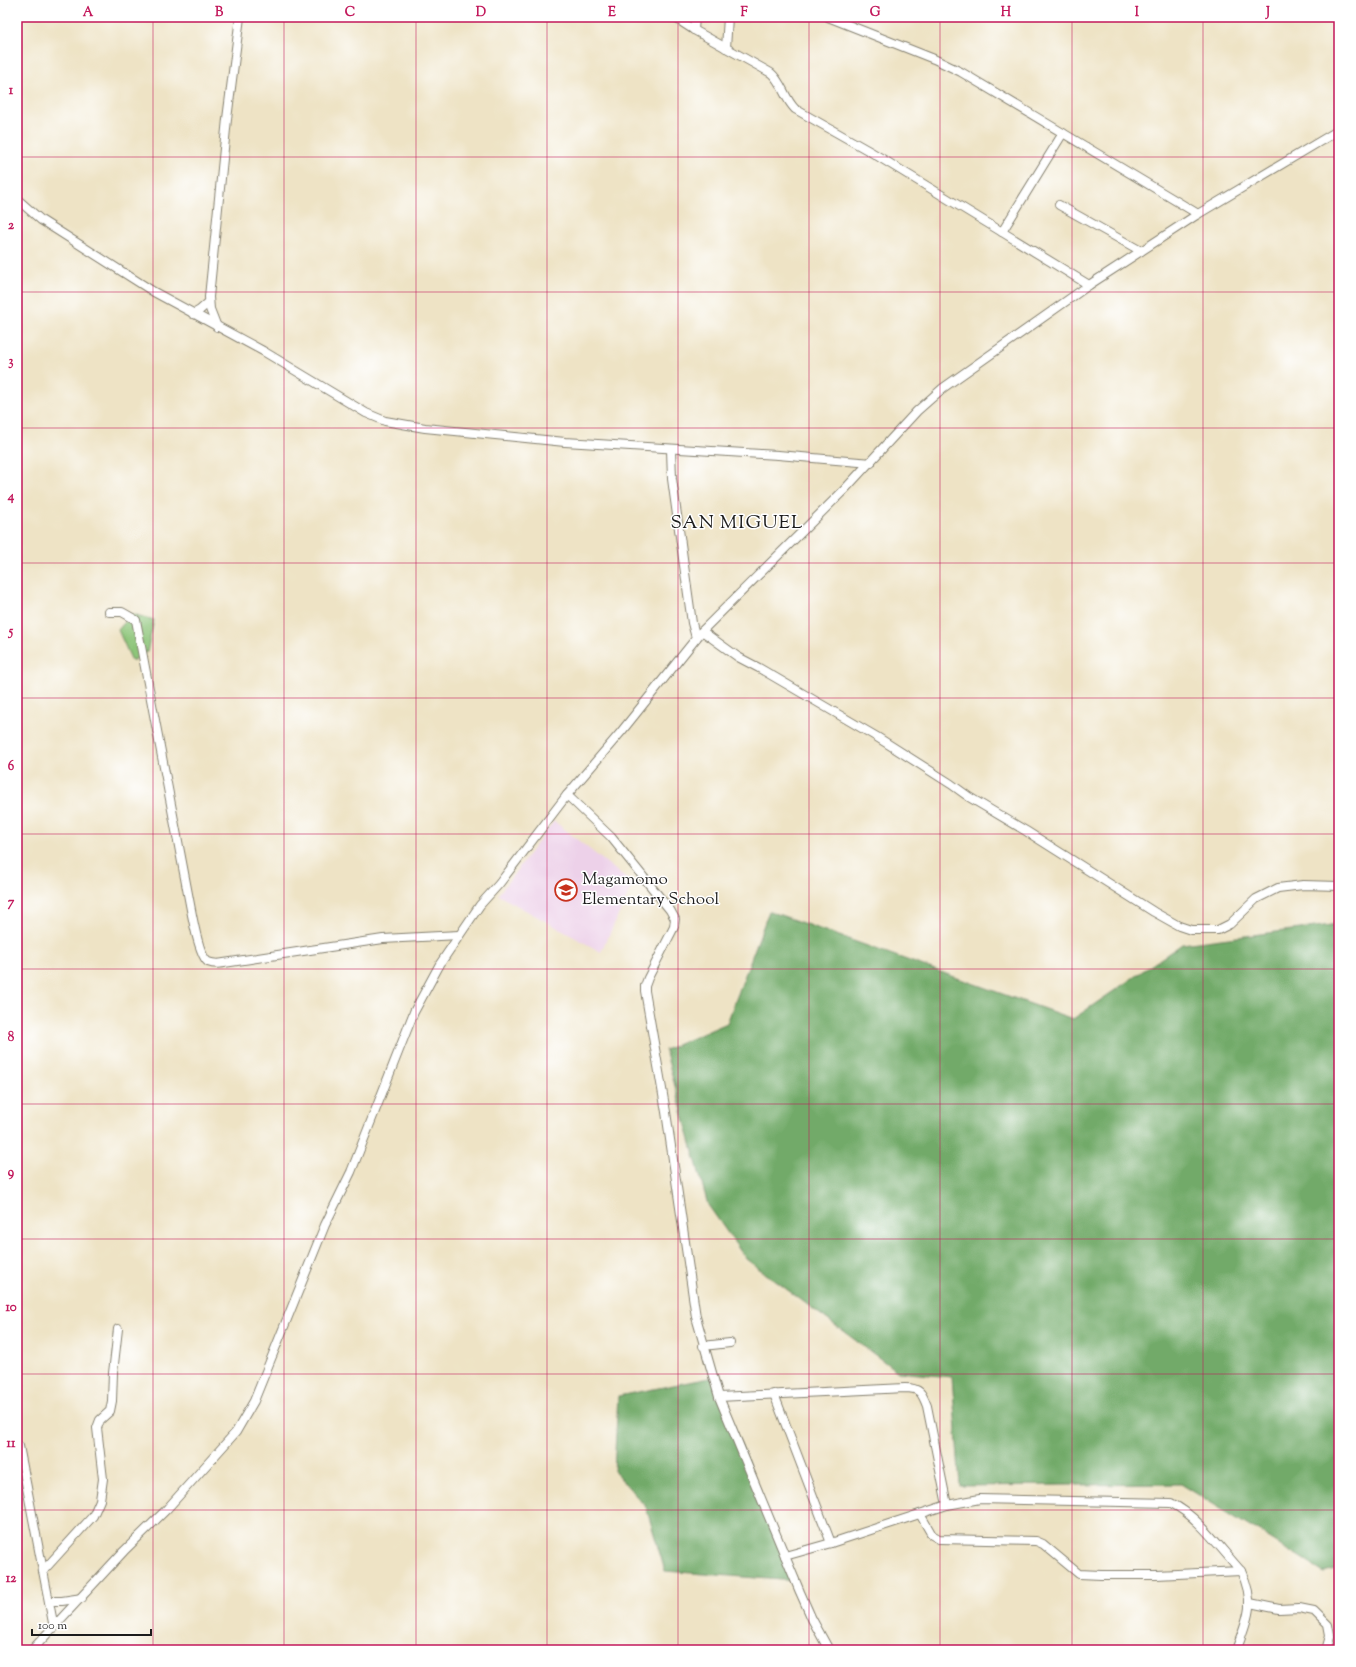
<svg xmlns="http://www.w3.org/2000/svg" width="1356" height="1667" font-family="'Sorts Mill Goudy',serif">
  <rect width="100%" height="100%" fill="#fff"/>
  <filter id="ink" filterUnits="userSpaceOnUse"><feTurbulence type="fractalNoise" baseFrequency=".025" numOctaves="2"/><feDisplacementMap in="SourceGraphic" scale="8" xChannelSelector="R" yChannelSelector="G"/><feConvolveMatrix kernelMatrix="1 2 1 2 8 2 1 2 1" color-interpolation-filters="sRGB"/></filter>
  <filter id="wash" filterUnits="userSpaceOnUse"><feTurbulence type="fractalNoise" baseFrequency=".012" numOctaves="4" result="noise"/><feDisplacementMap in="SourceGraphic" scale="16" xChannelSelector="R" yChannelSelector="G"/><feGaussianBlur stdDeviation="0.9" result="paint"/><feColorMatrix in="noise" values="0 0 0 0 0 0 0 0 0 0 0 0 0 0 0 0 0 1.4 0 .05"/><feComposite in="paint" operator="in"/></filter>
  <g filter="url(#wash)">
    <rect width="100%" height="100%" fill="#eee3c5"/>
    <polygon fill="#edd1e9" points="554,821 633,884 601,952 498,895"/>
    <polygon fill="#8dc579" stroke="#54704a" points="132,614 154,620 147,652 132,661 118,630"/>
    <g fill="#72aa69" stroke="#476342">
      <polygon points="769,911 1073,1019 1182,944 1339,924 1339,1569 1324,1573 1181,1484 960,1486 952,1377 898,1372 746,1259 708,1205 665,1050 727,1023"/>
      <polygon points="714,1377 795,1581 665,1571 646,1507 614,1471 618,1396"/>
    </g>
  </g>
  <g filter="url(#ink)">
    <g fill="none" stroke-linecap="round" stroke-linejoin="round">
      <g stroke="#858070" stroke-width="10">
        <g id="minor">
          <path d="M 674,17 L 694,30 L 771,73 C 782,82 784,98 795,109 L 871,152 L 1089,285"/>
          <polyline points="828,17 934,59 961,72 1198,214"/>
          <polyline points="694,30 695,17"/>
          <polyline points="726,48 728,17"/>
          <polyline points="17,199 41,220 154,292 263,351 366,413 385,421 425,428 565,442 778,455 871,463"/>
          <polyline points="1059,205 1141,251"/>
          <polyline points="1002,232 1063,133"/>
          <polyline points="193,314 200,310 209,302"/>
          <polyline points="217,327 210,309 209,297 227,119 240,17"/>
          <polyline points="671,449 672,479 692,623 696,638"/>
          <path d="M 109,612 L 122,612 L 136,620 L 192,915 C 194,925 200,957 208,962 C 213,964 219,964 224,963 L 383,939 L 459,935"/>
          <polyline points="702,631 738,657 759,668 877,737 951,784 969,797 1026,831 1154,912 1179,926 1191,930 1218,930 1230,924 1256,899 1278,888 1303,885 1339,886"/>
          <polyline points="567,795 611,837 670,910 675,919 674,927 648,978 645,986 645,991 666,1112 696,1317 719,1397 800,1592 812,1619 829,1650"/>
          <polyline points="703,1346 730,1343"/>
          <polyline points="774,1394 831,1543"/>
          <path d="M 719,1397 L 905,1388 C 920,1388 922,1393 927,1406 L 947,1505 L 831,1543 L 785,1556"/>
          <polyline points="19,1446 54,1628"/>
          <path d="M 920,1514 L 932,1535 L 939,1539 L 1036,1541 L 1043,1544 L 1079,1574 L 1101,1575 L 1156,1575 L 1241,1571 C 1220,1548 1198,1516 1171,1503 L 980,1499 L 947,1505"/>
          <polyline points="43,1571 93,1516 100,1500 103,1479 97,1428 100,1420 110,1411 112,1401 113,1373 118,1329"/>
          <polyline points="49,1601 62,1601 82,1598"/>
          <polyline points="1250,1603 1279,1609 1299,1608 1314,1611 1328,1625 1330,1636 1326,1650"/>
          <polyline points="32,1650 124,1551 166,1510 236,1432 254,1401 325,1225 351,1172 414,1012 440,964 480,905 499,884 567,795 621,732 702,631 845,489 917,411 943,388 1089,285 1198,214 1339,130"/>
          <path d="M 1236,1650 C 1248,1618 1256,1603 1241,1571"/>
        </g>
      </g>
      <use href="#minor" stroke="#fff" stroke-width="8"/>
    </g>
  </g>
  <path fill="none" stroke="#c2185b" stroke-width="1" stroke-opacity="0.55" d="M 153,17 L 153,1650M 284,17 L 284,1650M 416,17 L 416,1650M 547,17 L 547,1650M 678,17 L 678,1650M 809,17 L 809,1650M 940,17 L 940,1650M 1072,17 L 1072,1650M 1203,17 L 1203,1650M 17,157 L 1339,157M 17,292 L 1339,292M 17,428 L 1339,428M 17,563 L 1339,563M 17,698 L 1339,698M 17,834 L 1339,834M 17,969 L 1339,969M 17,1104 L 1339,1104M 17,1239 L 1339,1239M 17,1374 L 1339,1374M 17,1510 L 1339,1510"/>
  <defs>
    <g id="school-ring" transform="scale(1.15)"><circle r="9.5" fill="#fff" stroke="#c8321e" stroke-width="1.5"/><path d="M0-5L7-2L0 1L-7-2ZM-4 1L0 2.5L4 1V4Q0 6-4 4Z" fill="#c8321e"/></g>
  </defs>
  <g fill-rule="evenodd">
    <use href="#school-ring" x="566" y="890"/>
  </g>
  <g text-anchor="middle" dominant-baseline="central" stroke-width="3" stroke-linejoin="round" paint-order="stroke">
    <g font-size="17" fill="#1c1c1c" stroke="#fff" text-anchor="start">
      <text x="582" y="880">Magamomo<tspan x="582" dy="20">Elementary School</tspan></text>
    </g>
    <g font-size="19" letter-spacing="1" fill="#1c1c1c" stroke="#fff">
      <text x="737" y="523">SAN MIGUEL</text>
    </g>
  </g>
  <rect width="1356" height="1667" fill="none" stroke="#fff" stroke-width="44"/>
  <path d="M32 1629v6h119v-6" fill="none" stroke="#1c1c1c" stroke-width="2"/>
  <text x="38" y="1629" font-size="12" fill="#1c1c1c" stroke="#ffffff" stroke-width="3" paint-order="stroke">100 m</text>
  <rect x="22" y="22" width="1312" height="1623" fill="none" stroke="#c2185b" stroke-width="1.5"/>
  <g font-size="13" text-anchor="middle" font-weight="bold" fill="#c2185b">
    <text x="88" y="16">A</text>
    <text x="219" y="16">B</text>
    <text x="350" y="16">C</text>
    <text x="481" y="16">D</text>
    <text x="612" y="16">E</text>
    <text x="744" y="16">F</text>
    <text x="875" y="16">G</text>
    <text x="1006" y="16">H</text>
    <text x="1137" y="16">I</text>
    <text x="1268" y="16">J</text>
    <text x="11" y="94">1</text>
    <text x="11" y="229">2</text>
    <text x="11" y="365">3</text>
    <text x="11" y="500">4</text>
    <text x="11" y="635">5</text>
    <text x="11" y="770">6</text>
    <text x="11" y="906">7</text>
    <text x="11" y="1041">8</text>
    <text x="11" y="1176">9</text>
    <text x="11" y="1311">10</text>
    <text x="11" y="1447">11</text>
    <text x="11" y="1582">12</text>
  </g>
</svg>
